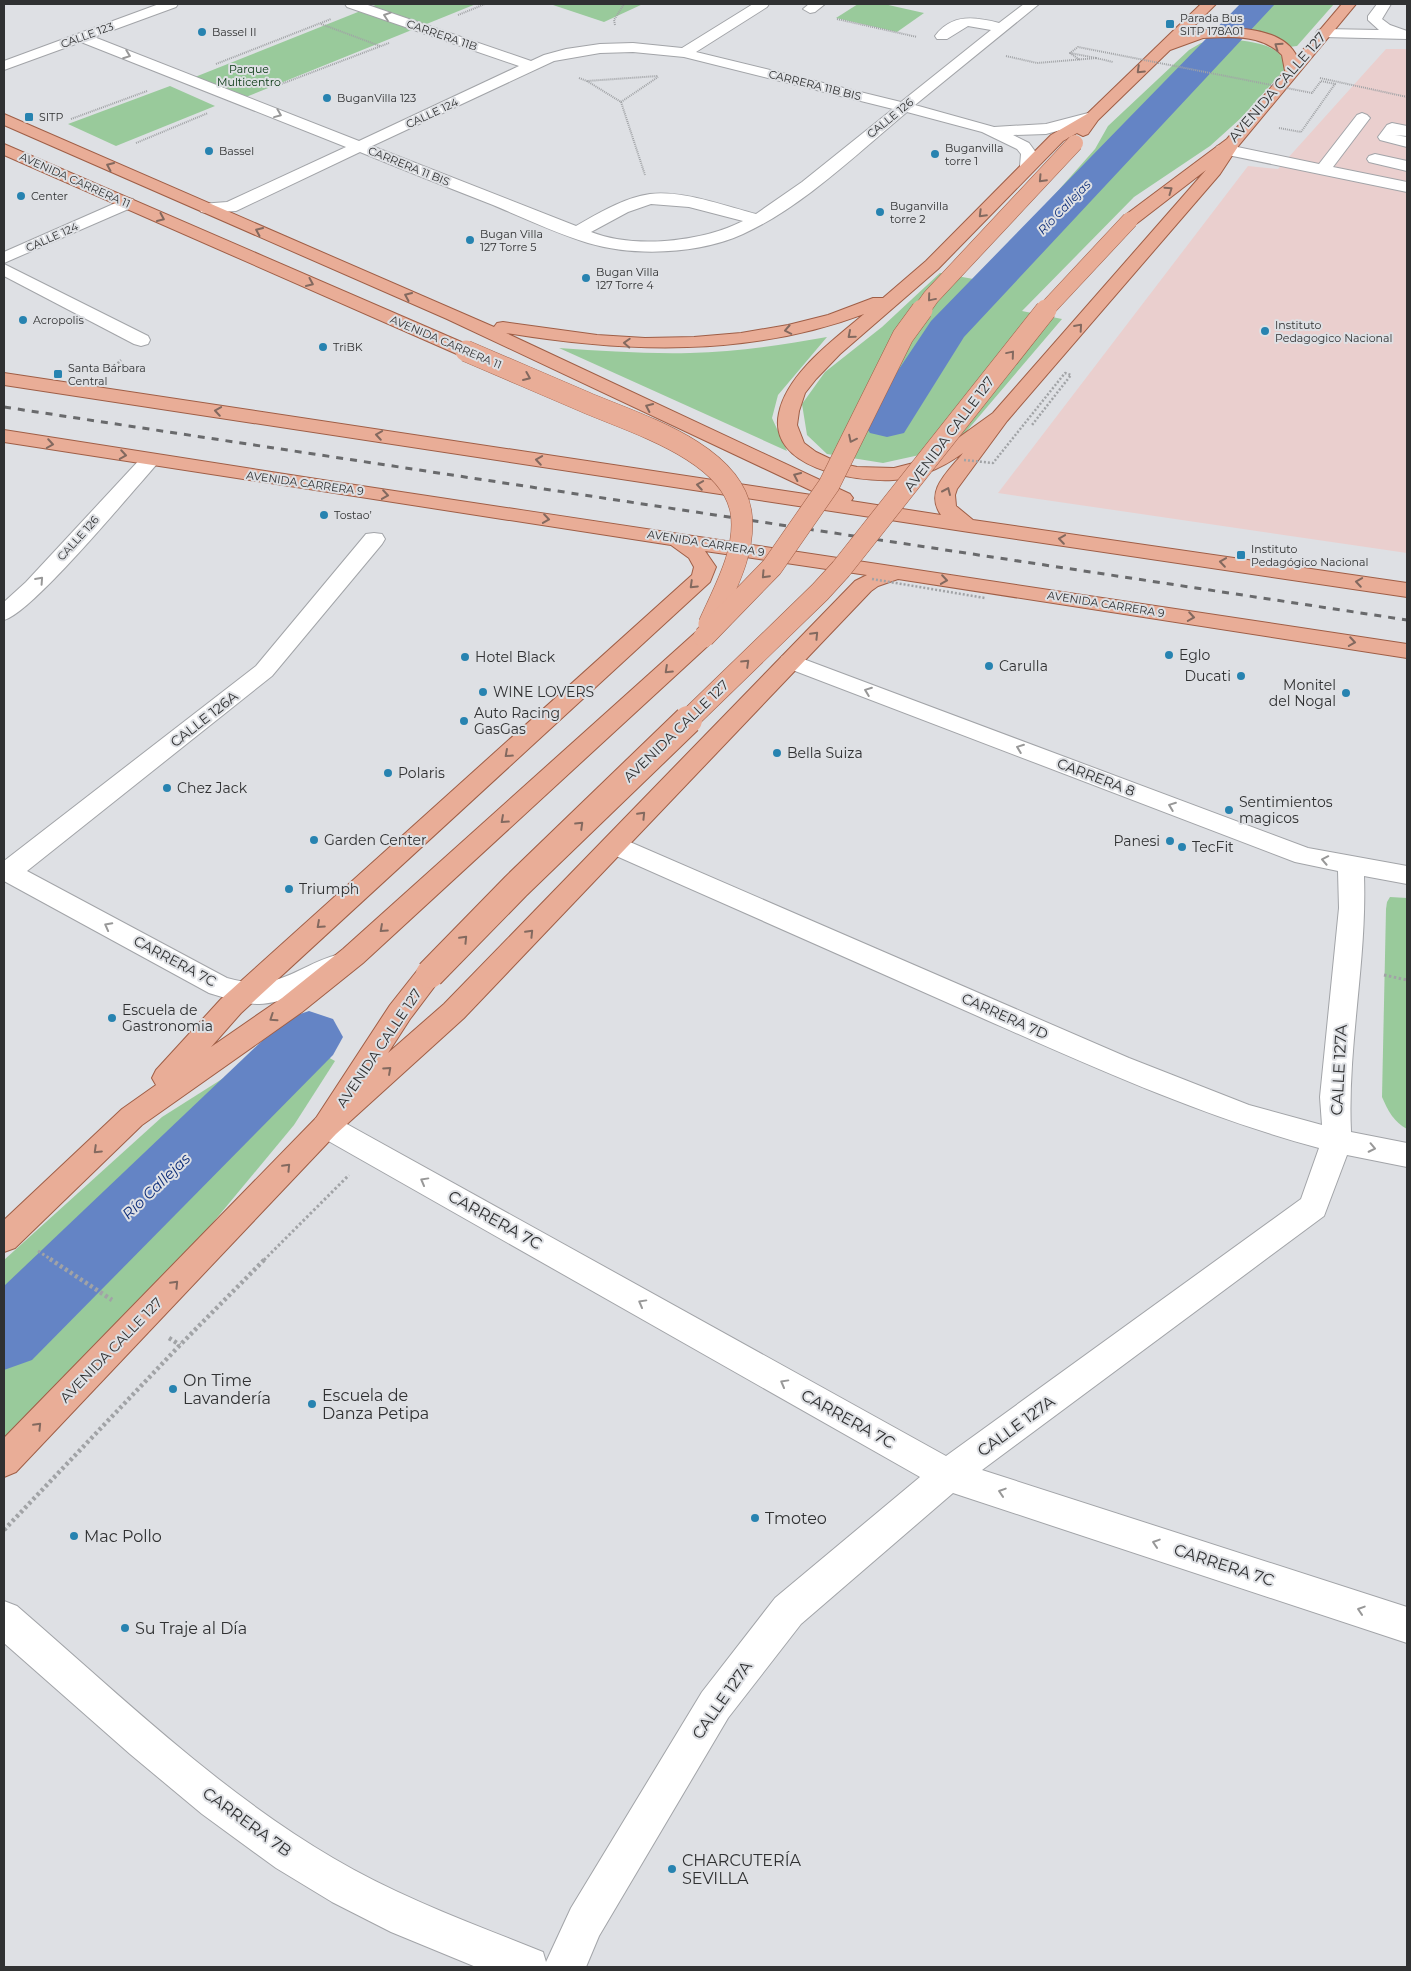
<svg xmlns="http://www.w3.org/2000/svg" width="1411" height="1971" font-family="Montserrat,sans-serif">
  <rect width="100%" height="100%" fill="#dee0e4"/>
  <polygon fill="#eacfce" points="1386,49 1407,49 1407,553 998,493 1248,166 1278,169"/>
  <g fill="#99ca9b">
    <polygon points="378,4 476,4 246,97 195,77"/>
    <polygon points="550,4 643,4 604,22"/>
    <polygon points="858,4 884,4 924,13 897,32 836,18"/>
    <polygon points="1269,4 1334,4 1297,46 1289,47 1242,30"/>
    <path d="M 1219,39 C 1236,40 1272,41 1282,57 C 1284,60 1284,64 1286,68 L 1241,118 L 1210,146 L 1134,197 L 1022,311 L 1062,319 L 965,433 L 924,454 L 883,463 L 827,454 L 807,435 L 802,404 L 825,372 L 882,327 L 940,273 L 979,280 L 1095,149 L 1108,126 L 1189,50 L 1201,43 Z"/>
    <polygon points="170,86 215,106 116,146 68,124"/>
    <path d="M 827,337 L 778,395 L 772,418 L 787,451 L 559,348 C 603,351 646,354 690,353 C 736,352 782,345 827,337 Z"/>
    <path d="M 1390,897 L 1407,898 L 1407,1129 C 1394,1122 1388,1111 1382,1097 L 1386,909 L 1387,902 Z"/>
    <polygon points="291,1037 335,1061 294,1125 196,1243 4,1440 4,1260 162,1117 241,1067"/>
  </g>
  <g fill="none" stroke-linecap="round" stroke-linejoin="round">
    <g fill="#6484c5" fill-rule="evenodd">
      <polygon points="1240,4 1275,4 964,337 904,433 887,437 870,433 863,423 931,321"/>
      <polygon points="309,1011 333,1019 343,1037 333,1055 32,1360 4,1370 4,1286 285,1019"/>
    </g>
    <g stroke="#a2a4a8" stroke-width="2">
      <g id="minor">
        <path d="M 159,4 L 178,4 L 176,7 L 94,37 L 359,141 L 519,66 L 347,7 L 345,4 L 365,4 L 531,61 L 544,55 L 566,49 L 600,44 L 633,43 L 682,48 L 753,4 L 769,4 L 767,7 L 696,52 L 901,102 L 991,30 L 968,26 L 947,39 L 937,39 L 935,36 C 952,13 976,17 999,23 L 1024,4 L 1039,4 L 915,105 L 994,127 L 1046,124 L 1092,112 L 1097,114 L 1100,117 L 1097,120 L 1046,134 L 1013,135 L 1029,143 L 1037,154 L 1036,166 L 1034,169 L 1022,169 L 1020,166 L 1021,154 L 1017,149 L 982,132 L 907,112 C 858,153 801,208 743,234 C 699,254 635,257 588,243 C 556,233 524,218 493,205 C 449,188 404,170 360,152 L 236,211 L 207,213 L 201,212 L 199,208 L 201,204 L 227,202 L 346,147 L 81,42 L 4,70 L 4,61 ZM 633,52 L 684,57 L 893,109 L 802,182 L 756,214 C 725,206 682,190 650,194 C 623,198 599,213 576,226 L 372,146 L 554,61 L 600,53 ZM 651,204 L 689,207 L 743,221 C 702,242 634,249 591,232 L 628,212 Z"/>
        <polygon points="809,4 825,4 815,12 810,13 803,9"/>
        <polygon points="1377,4 1391,4 1382,19 1390,25 1407,31 1407,39 1323,37 1318,36 1316,33 1318,30 1323,29 1379,30 1368,20 1368,16"/>
        <polygon points="1362,113 1367,115 1370,118 1333,167 1407,182 1407,192 1223,154 1217,152 1215,149 1217,146 1223,144 1319,164 1357,115"/>
        <polygon points="1392,123 1407,126 1407,136 1395,135 1407,137 1407,147 1380,140 1378,137 1387,125"/>
        <polygon points="1375,154 1407,161 1407,171 1369,162 1367,159 1369,156"/>
        <polygon points="127,198 133,199 135,203 133,207 4,263 4,252"/>
        <polygon points="4,264 148,336 150,340 148,344 141,346 134,344 4,276"/>
        <path d="M 150,454 L 157,456 L 160,460 L 157,464 C 132,492 31,614 4,620 L 4,602 L 26,582 L 143,456 Z"/>
        <path d="M 374,533 L 382,534 L 385,539 L 382,544 L 272,676 L 27,871 L 227,978 C 278,993 293,968 336,955 L 346,958 L 350,965 C 339,983 280,1004 259,1004 C 242,1004 225,998 209,993 L 4,881 L 4,861 L 256,666 L 366,534 Z"/>
        <path d="M 790,654 L 1308,848 L 1407,866 L 1407,884 L 1364,876 C 1367,962 1347,1047 1351,1132 L 1407,1143 L 1407,1167 L 1347,1155 L 1324,1216 L 982,1470 L 1407,1607 L 1407,1643 L 953,1493 L 801,1624 L 728,1718 L 599,1936 L 586,1967 L 476,1967 L 391,1932 L 332,1902 L 276,1868 L 202,1814 L 130,1754 L 4,1643 L 4,1601 L 17,1606 C 118,1693 217,1790 333,1858 C 399,1897 471,1923 543,1952 L 546,1962 L 571,1908 L 702,1692 L 775,1598 L 920,1477 L 316,1134 L 311,1126 L 316,1118 L 326,1114 L 336,1118 L 946,1456 L 1301,1199 L 1319,1148 C 1203,1117 1093,1067 982,1018 C 857,962 731,907 605,851 L 601,845 L 605,839 L 614,836 L 623,839 L 1129,1058 L 1249,1105 L 1322,1125 L 1320,1097 L 1339,908 L 1338,871 L 1295,862 L 782,666 L 779,661 L 782,656 Z"/>
      </g>
    </g>
    <g stroke="#9f5e46" stroke-width="2">
      <g id="major">
        <path d="M 1201,4 L 1216,4 L 1185,35 C 1214,24 1282,23 1297,57 L 1342,4 L 1356,4 L 1239,145 L 1220,174 L 1007,421 L 957,489 L 955,495 L 956,506 L 973,520 L 1407,583 L 1407,597 L 969,532 L 4,385 L 4,373 L 825,497 L 447,319 L 4,125 L 4,114 L 494,327 L 497,323 L 503,322 L 597,335 L 645,338 L 694,337 L 741,333 L 788,325 L 828,315 L 873,298 L 883,298 L 926,261 L 1051,135 L 1087,114 ZM 1225,37 C 1246,37 1266,39 1282,55 L 1285,71 L 1227,139 L 1124,216 L 1122,220 L 1124,224 L 1136,224 L 1206,170 L 993,413 L 929,459 L 894,468 L 857,467 L 839,463 L 816,452 L 804,443 L 797,425 L 799,411 L 805,393 L 816,379 L 840,354 L 938,269 L 1063,141 L 1077,133 L 1083,136 L 1088,134 L 1098,120 L 1170,50 L 1203,38 ZM 864,314 C 835,339 787,373 779,413 C 767,468 854,482 893,480 C 919,479 942,468 963,453 C 948,472 924,491 941,515 L 851,501 L 853,498 L 850,494 L 506,333 C 626,353 749,357 864,314 Z"/>
        <polygon points="4,144 473,347 475,351 473,355 466,357 459,355 4,155"/>
        <polygon points="4,430 355,485 1407,644 1407,658 898,579 878,586 871,591 464,1018 336,1134 16,1472 4,1477 4,1438 316,1118 390,1005 420,967 430,964 440,967 444,974 410,1019 388,1053 444,1004 855,581 867,575 705,551 716,567 710,582 241,1013 211,1047 282,998 343,949 696,632 704,630 712,632 715,637 712,642 363,963 302,1012 142,1125 15,1248 4,1252 4,1220 122,1109 156,1085 152,1078 156,1070 221,999 692,575 694,567 689,558 671,545 4,442"/>
      </g>
    </g>
    <g stroke="#a1a3a6" stroke-width="2" stroke-dasharray="1 1" stroke-linecap="butt">
      <polyline points="458,15 485,4"/>
      <polyline points="837,19 917,37"/>
      <polyline points="321,24 380,46"/>
      <polyline points="615,25 614,20 624,4"/>
      <polyline points="1070,53 1080,60"/>
      <polyline points="1006,56 1037,63 1097,58"/>
      <polyline points="1096,58 1113,62"/>
      <polyline points="216,64 331,19"/>
      <polyline points="579,78 587,81 658,76"/>
      <polyline points="1320,78 1407,97"/>
      <polyline points="587,81 621,102 645,175"/>
      <polyline points="276,86 389,43"/>
      <polyline points="621,102 658,77"/>
      <polyline points="71,119 147,91"/>
      <polyline points="1279,128 1301,132"/>
      <polyline points="136,143 208,113"/>
    </g>
    <polyline stroke="#a1a3a6" stroke-width="2.5" stroke-dasharray="2 2" stroke-linecap="butt" points="112,369 121,360"/>
    <g stroke="#a1a3a6" stroke-width="3" stroke-dasharray="2.5 2.5" stroke-linecap="butt">
      <polyline points="1384,975 1407,980"/>
      <polyline points="38,1251 52,1260"/>
      <polyline points="264,1260 349,1175"/>
    </g>
    <g stroke="#a1a3a6" stroke-width="4.5" stroke-dasharray="3 3" stroke-linecap="butt">
      <polyline points="50,1259 112,1300"/>
      <polyline points="169,1338 180,1345"/>
      <polyline points="4,1530 180,1345 265,1259"/>
    </g>
    <use href="#minor" fill="#fff" fill-rule="evenodd"/>
    <use href="#major" fill="#e9ad97" fill-rule="evenodd"/>
    <polyline stroke="#696a6c" stroke-width="3" stroke-dasharray="7 7" stroke-linecap="butt" points="4,407 1407,620"/>
    <g stroke="#9f5e46" stroke-width="17" stroke-linecap="butt">
      <g id="major-bridge-far2">
        <polyline points="921,311 931,297 1075,143"/>
        <polyline points="1045,311 1130,220"/>
      </g>
    </g>
    <g stroke="#9f5e46" stroke-width="22" stroke-linecap="butt">
      <g id="major-bridge-far1">
        <path d="M 466,351 C 506,368 545,385 585,402 C 633,423 731,451 741,512 C 747,551 724,590 709,624"/>
        <polyline points="704,637 772,567 829,485 903,336 922,310"/>
        <polyline points="687,721 820,592 841,569 1046,310"/>
      </g>
    </g>
    <g stroke="#9f5e46" stroke-width="30" stroke-linecap="butt">
      <polyline id="major-bridge" points="430,974 516,886 688,720"/>
    </g>
    <polyline stroke="#a1a3a6" stroke-width="2" stroke-dasharray="1 1" stroke-linecap="butt" points="1096,58 1070,53 1078,47 1312,93 1321,81 1335,84 1301,132"/>
    <g stroke="#a1a3a6" stroke-width="2.5" stroke-dasharray="2 2" stroke-linecap="butt">
      <polyline points="964,460 993,463 1065,373 1071,375 1032,425"/>
      <polyline points="872,579 985,598"/>
    </g>
    <use href="#major-bridge-far2" stroke="#e9ad97" stroke-width="16"/>
    <use href="#major-bridge-far1" stroke="#e9ad97" stroke-width="21"/>
    <use href="#major-bridge" stroke="#e9ad97" stroke-width="28"/>
  </g>
  <defs><path id="oneway-chevron" d="M-2-3.5L2.5 0L-2 3.5" fill="none" stroke-width="1.6" stroke-linecap="round" stroke-linejoin="round" transform="scale(1.25)"/></defs>
  <g stroke="#989898">
    <use href="#oneway-chevron" transform="translate(387 16) rotate(-161)"/>
    <use href="#oneway-chevron" transform="translate(127 55) rotate(21)"/>
    <use href="#oneway-chevron" transform="translate(278 114) rotate(22)"/>
    <use href="#oneway-chevron" transform="translate(40 580) rotate(-48)"/>
    <use href="#oneway-chevron" transform="translate(868 691) rotate(-159)"/>
    <use href="#oneway-chevron" transform="translate(1020 748) rotate(-159)"/>
    <use href="#oneway-chevron" transform="translate(1172 806) rotate(-159)"/>
    <use href="#oneway-chevron" transform="translate(1325 860) rotate(-169)"/>
    <use href="#oneway-chevron" transform="translate(108 926) rotate(-152)"/>
    <use href="#oneway-chevron" transform="translate(1372 1148) rotate(12)"/>
    <use href="#oneway-chevron" transform="translate(424 1181) rotate(-151)"/>
    <use href="#oneway-chevron" transform="translate(642 1303) rotate(-151)"/>
    <use href="#oneway-chevron" transform="translate(784 1383) rotate(-151)"/>
    <use href="#oneway-chevron" transform="translate(1002 1492) rotate(-162)"/>
    <use href="#oneway-chevron" transform="translate(1156 1543) rotate(-162)"/>
    <use href="#oneway-chevron" transform="translate(1361 1610) rotate(-162)"/>
  </g>
  <g stroke="#83695f">
    <use href="#oneway-chevron" transform="translate(1278 46) rotate(-145)"/>
    <use href="#oneway-chevron" transform="translate(1140 70) rotate(136)"/>
    <use href="#oneway-chevron" transform="translate(110 166) rotate(-156)"/>
    <use href="#oneway-chevron" transform="translate(1042 179) rotate(133)"/>
    <use href="#oneway-chevron" transform="translate(1169 190) rotate(-35)"/>
    <use href="#oneway-chevron" transform="translate(982 214) rotate(135)"/>
    <use href="#oneway-chevron" transform="translate(161 218) rotate(24)"/>
    <use href="#oneway-chevron" transform="translate(259 231) rotate(-156)"/>
    <use href="#oneway-chevron" transform="translate(310 283) rotate(24)"/>
    <use href="#oneway-chevron" transform="translate(408 296) rotate(-156)"/>
    <use href="#oneway-chevron" transform="translate(931 298) rotate(130)"/>
    <use href="#oneway-chevron" transform="translate(1079 327) rotate(-49)"/>
    <use href="#oneway-chevron" transform="translate(788 330) rotate(169)"/>
    <use href="#oneway-chevron" transform="translate(851 335) rotate(139)"/>
    <use href="#oneway-chevron" transform="translate(627 343) rotate(-177)"/>
    <use href="#oneway-chevron" transform="translate(1011 354) rotate(-50)"/>
    <use href="#oneway-chevron" transform="translate(527 377) rotate(23)"/>
    <use href="#oneway-chevron" transform="translate(649 407) rotate(-155)"/>
    <use href="#oneway-chevron" transform="translate(218 411) rotate(-171)"/>
    <use href="#oneway-chevron" transform="translate(379 435) rotate(-171)"/>
    <use href="#oneway-chevron" transform="translate(852 439) rotate(116)"/>
    <use href="#oneway-chevron" transform="translate(50 444) rotate(9)"/>
    <use href="#oneway-chevron" transform="translate(123 455) rotate(9)"/>
    <use href="#oneway-chevron" transform="translate(539 460) rotate(-171)"/>
    <use href="#oneway-chevron" transform="translate(797 476) rotate(-155)"/>
    <use href="#oneway-chevron" transform="translate(700 485) rotate(-171)"/>
    <use href="#oneway-chevron" transform="translate(947 491) rotate(-66)"/>
    <use href="#oneway-chevron" transform="translate(385 495) rotate(8)"/>
    <use href="#oneway-chevron" transform="translate(546 519) rotate(8)"/>
    <use href="#oneway-chevron" transform="translate(1062 539) rotate(-172)"/>
    <use href="#oneway-chevron" transform="translate(1223 562) rotate(-172)"/>
    <use href="#oneway-chevron" transform="translate(765 575) rotate(133)"/>
    <use href="#oneway-chevron" transform="translate(944 580) rotate(8)"/>
    <use href="#oneway-chevron" transform="translate(1359 582) rotate(-171)"/>
    <use href="#oneway-chevron" transform="translate(693 585) rotate(136)"/>
    <use href="#oneway-chevron" transform="translate(1191 617) rotate(9)"/>
    <use href="#oneway-chevron" transform="translate(815 635) rotate(-46)"/>
    <use href="#oneway-chevron" transform="translate(1352 642) rotate(9)"/>
    <use href="#oneway-chevron" transform="translate(746 663) rotate(-44)"/>
    <use href="#oneway-chevron" transform="translate(668 670) rotate(137)"/>
    <use href="#oneway-chevron" transform="translate(508 754) rotate(138)"/>
    <use href="#oneway-chevron" transform="translate(642 815) rotate(-46)"/>
    <use href="#oneway-chevron" transform="translate(504 820) rotate(138)"/>
    <use href="#oneway-chevron" transform="translate(580 825) rotate(-44)"/>
    <use href="#oneway-chevron" transform="translate(320 925) rotate(138)"/>
    <use href="#oneway-chevron" transform="translate(383 929) rotate(138)"/>
    <use href="#oneway-chevron" transform="translate(530 933) rotate(-46)"/>
    <use href="#oneway-chevron" transform="translate(464 939) rotate(-46)"/>
    <use href="#oneway-chevron" transform="translate(273 1018) rotate(146)"/>
    <use href="#oneway-chevron" transform="translate(388 1070) rotate(-42)"/>
    <use href="#oneway-chevron" transform="translate(97 1150) rotate(136)"/>
    <use href="#oneway-chevron" transform="translate(287 1167) rotate(-46)"/>
    <use href="#oneway-chevron" transform="translate(175 1284) rotate(-46)"/>
    <use href="#oneway-chevron" transform="translate(38 1426) rotate(-46)"/>
  </g>
  <g fill="#2783b0" stroke="#dee0e4" stroke-width="2">
    <rect x="1165" y="19" width="10" height="10" rx="2.5"/>
    <circle cx="202" cy="32" r="5"/>
    <circle cx="327" cy="98" r="5"/>
    <rect x="24" y="112" width="10" height="10" rx="2.5"/>
    <circle cx="209" cy="151" r="5"/>
    <circle cx="935" cy="154" r="5"/>
    <circle cx="21" cy="196" r="5"/>
    <circle cx="880" cy="212" r="5"/>
    <circle cx="470" cy="240" r="5"/>
    <circle cx="586" cy="278" r="5"/>
    <circle cx="23" cy="320" r="5"/>
    <circle cx="1265" cy="331" r="5"/>
    <circle cx="323" cy="347" r="5"/>
    <rect x="53" y="369" width="10" height="10" rx="2.5"/>
    <circle cx="324" cy="515" r="5"/>
    <rect x="1236" y="550" width="10" height="10" rx="2.5"/>
    <circle cx="1169" cy="655" r="5"/>
    <circle cx="465" cy="657" r="5"/>
    <circle cx="989" cy="666" r="5"/>
    <circle cx="1241" cy="676" r="5"/>
    <circle cx="483" cy="692" r="5"/>
    <circle cx="1346" cy="693" r="5"/>
    <circle cx="464" cy="721" r="5"/>
    <circle cx="777" cy="753" r="5"/>
    <circle cx="388" cy="773" r="5"/>
    <circle cx="167" cy="788" r="5"/>
    <circle cx="1229" cy="810" r="5"/>
    <circle cx="314" cy="840" r="5"/>
    <circle cx="1170" cy="841" r="5"/>
    <circle cx="1182" cy="847" r="5"/>
    <circle cx="289" cy="889" r="5"/>
    <circle cx="112" cy="1018" r="5"/>
    <circle cx="173" cy="1389" r="5"/>
    <circle cx="312" cy="1404" r="5"/>
    <circle cx="755" cy="1518" r="5"/>
    <circle cx="74" cy="1536" r="5"/>
    <circle cx="125" cy="1628" r="5"/>
    <circle cx="672" cy="1869" r="5"/>
  </g>
  <g text-anchor="middle" dominant-baseline="central" stroke-width="4" stroke-linejoin="round" paint-order="stroke">
    <g font-size="11" fill="#303132" stroke="#dee0e4" text-anchor="start">
      <text x="1180" y="18">Parada Bus<tspan x="1180" dy="13">SITP 178A01</tspan></text>
      <text x="212" y="32">Bassel II</text>
      <text x="337" y="98">BuganVilla 123</text>
      <text x="39" y="117">SITP</text>
      <text x="945" y="148">Buganvilla<tspan x="945" dy="13">torre 1</tspan></text>
      <text x="219" y="151">Bassel</text>
      <text x="31" y="196">Center</text>
      <text x="890" y="206">Buganvilla<tspan x="890" dy="13">torre 2</tspan></text>
      <text x="480" y="234">Bugan Villa<tspan x="480" dy="13">127 Torre 5</tspan></text>
      <text x="596" y="272">Bugan Villa<tspan x="596" dy="13">127 Torre 4</tspan></text>
      <text x="33" y="320">Acropolis</text>
      <text x="1275" y="325">Instituto<tspan x="1275" dy="13">Pedagogico Nacional</tspan></text>
      <text x="333" y="347">TriBK</text>
      <text x="68" y="368">Santa Bárbara<tspan x="68" dy="13">Central</tspan></text>
      <text x="334" y="515">Tostao’</text>
      <text x="1251" y="549">Instituto<tspan x="1251" dy="13">Pedagógico Nacional</tspan></text>
    </g>
    <g font-size="11" fill="#303132" stroke="#dee0e4">
      <text transform="translate(87 35) rotate(-20)">CALLE 123</text>
      <text transform="translate(442 35) rotate(19)">CARRERA 11B</text>
      <text transform="translate(815 85) rotate(14)">CARRERA 11B BIS</text>
      <text transform="translate(432 113) rotate(-25)">CALLE 124</text>
      <text transform="translate(890 118) rotate(-39)">CALLE 126</text>
      <text transform="translate(409 166) rotate(22)">CARRERA 11 BIS</text>
      <text transform="translate(75 180) rotate(24)">AVENIDA CARRERA 11</text>
      <text transform="translate(52 237) rotate(-24)">CALLE 124</text>
      <text transform="translate(446 342) rotate(23)">AVENIDA CARRERA 11</text>
      <text transform="translate(305 483) rotate(8)">AVENIDA CARRERA 9</text>
      <text transform="translate(78 538) rotate(-48)">CALLE 126</text>
      <text transform="translate(706 543) rotate(9)">AVENIDA CARRERA 9</text>
      <text transform="translate(1106 604) rotate(9)">AVENIDA CARRERA 9</text>
    </g>
    <g font-size="11" fill="#04340e" stroke="#dee0e4">
      <text x="249" y="69">Parque<tspan x="249" dy="13">Multicentro</tspan></text>
    </g>
    <g font-size="12" font-style="italic" fill="#0c2c78" stroke="#dee0e4">
      <text transform="translate(1064 207) rotate(-46)">Río Callejas</text>
    </g>
    <g font-size="14" fill="#303132" stroke="#dee0e4">
      <text transform="translate(1277 87) rotate(-49)">AVENIDA CALLE 127</text>
      <text transform="translate(949 434) rotate(-53)">AVENIDA CALLE 127</text>
      <text transform="translate(204 719) rotate(-38)">CALLE 126A</text>
      <text transform="translate(676 731) rotate(-44)">AVENIDA CALLE 127</text>
      <text transform="translate(1096 777) rotate(21)">CARRERA 8</text>
      <text transform="translate(175 961) rotate(28)">CARRERA 7C</text>
      <text transform="translate(1005 1016) rotate(24)">CARRERA 7D</text>
      <text transform="translate(379 1048) rotate(-56)">AVENIDA CALLE 127</text>
      <text transform="translate(111 1350) rotate(-46)">AVENIDA CALLE 127</text>
    </g>
    <g font-size="14" fill="#303132" stroke="#dee0e4" text-anchor="start">
      <text x="1179" y="655">Eglo</text>
      <text x="475" y="657">Hotel Black</text>
      <text x="999" y="666">Carulla</text>
      <text x="1231" y="676" text-anchor="end">Ducati</text>
      <text x="1336" y="685" text-anchor="end">Monitel<tspan x="1336" dy="16">del Nogal</tspan></text>
      <text x="493" y="692">WINE LOVERS</text>
      <text x="474" y="713">Auto Racing<tspan x="474" dy="16">GasGas</tspan></text>
      <text x="787" y="753">Bella Suiza</text>
      <text x="398" y="773">Polaris</text>
      <text x="177" y="788">Chez Jack</text>
      <text x="1239" y="802">Sentimientos<tspan x="1239" dy="16">magicos</tspan></text>
      <text x="324" y="840">Garden Center</text>
      <text x="1160" y="841" text-anchor="end">Panesi</text>
      <text x="1192" y="847">TecFit</text>
      <text x="299" y="889">Triumph</text>
      <text x="122" y="1010">Escuela de<tspan x="122" dy="16">Gastronomia</tspan></text>
    </g>
    <g font-size="15" font-style="italic" fill="#0c2c78" stroke="#dee0e4">
      <text transform="translate(156 1186) rotate(-44)">Río Callejas</text>
    </g>
    <g font-size="16" fill="#303132" stroke="#dee0e4">
      <text transform="translate(1339 1070) rotate(-87)">CALLE 127A</text>
      <text transform="translate(495 1220) rotate(29)">CARRERA 7C</text>
      <text transform="translate(848 1419) rotate(29)">CARRERA 7C</text>
      <text transform="translate(1016 1426) rotate(-36)">CALLE 127A</text>
      <text transform="translate(1224 1565) rotate(18)">CARRERA 7C</text>
      <text transform="translate(722 1700) rotate(-55)">CALLE 127A</text>
      <text transform="translate(247 1822) rotate(36)">CARRERA 7B</text>
    </g>
    <g font-size="16" fill="#303132" stroke="#dee0e4" text-anchor="start">
      <text x="183" y="1380">On Time<tspan x="183" dy="18">Lavandería</tspan></text>
      <text x="322" y="1395">Escuela de<tspan x="322" dy="18">Danza Petipa</tspan></text>
      <text x="765" y="1518">Tmoteo</text>
      <text x="84" y="1536">Mac Pollo</text>
      <text x="135" y="1628">Su Traje al Día</text>
      <text x="682" y="1860">CHARCUTERÍA<tspan x="682" dy="18">SEVILLA</tspan></text>
    </g>
  </g>
  <rect width="1411" height="1971" fill="none" stroke="#303132" stroke-width="10"/>
</svg>
